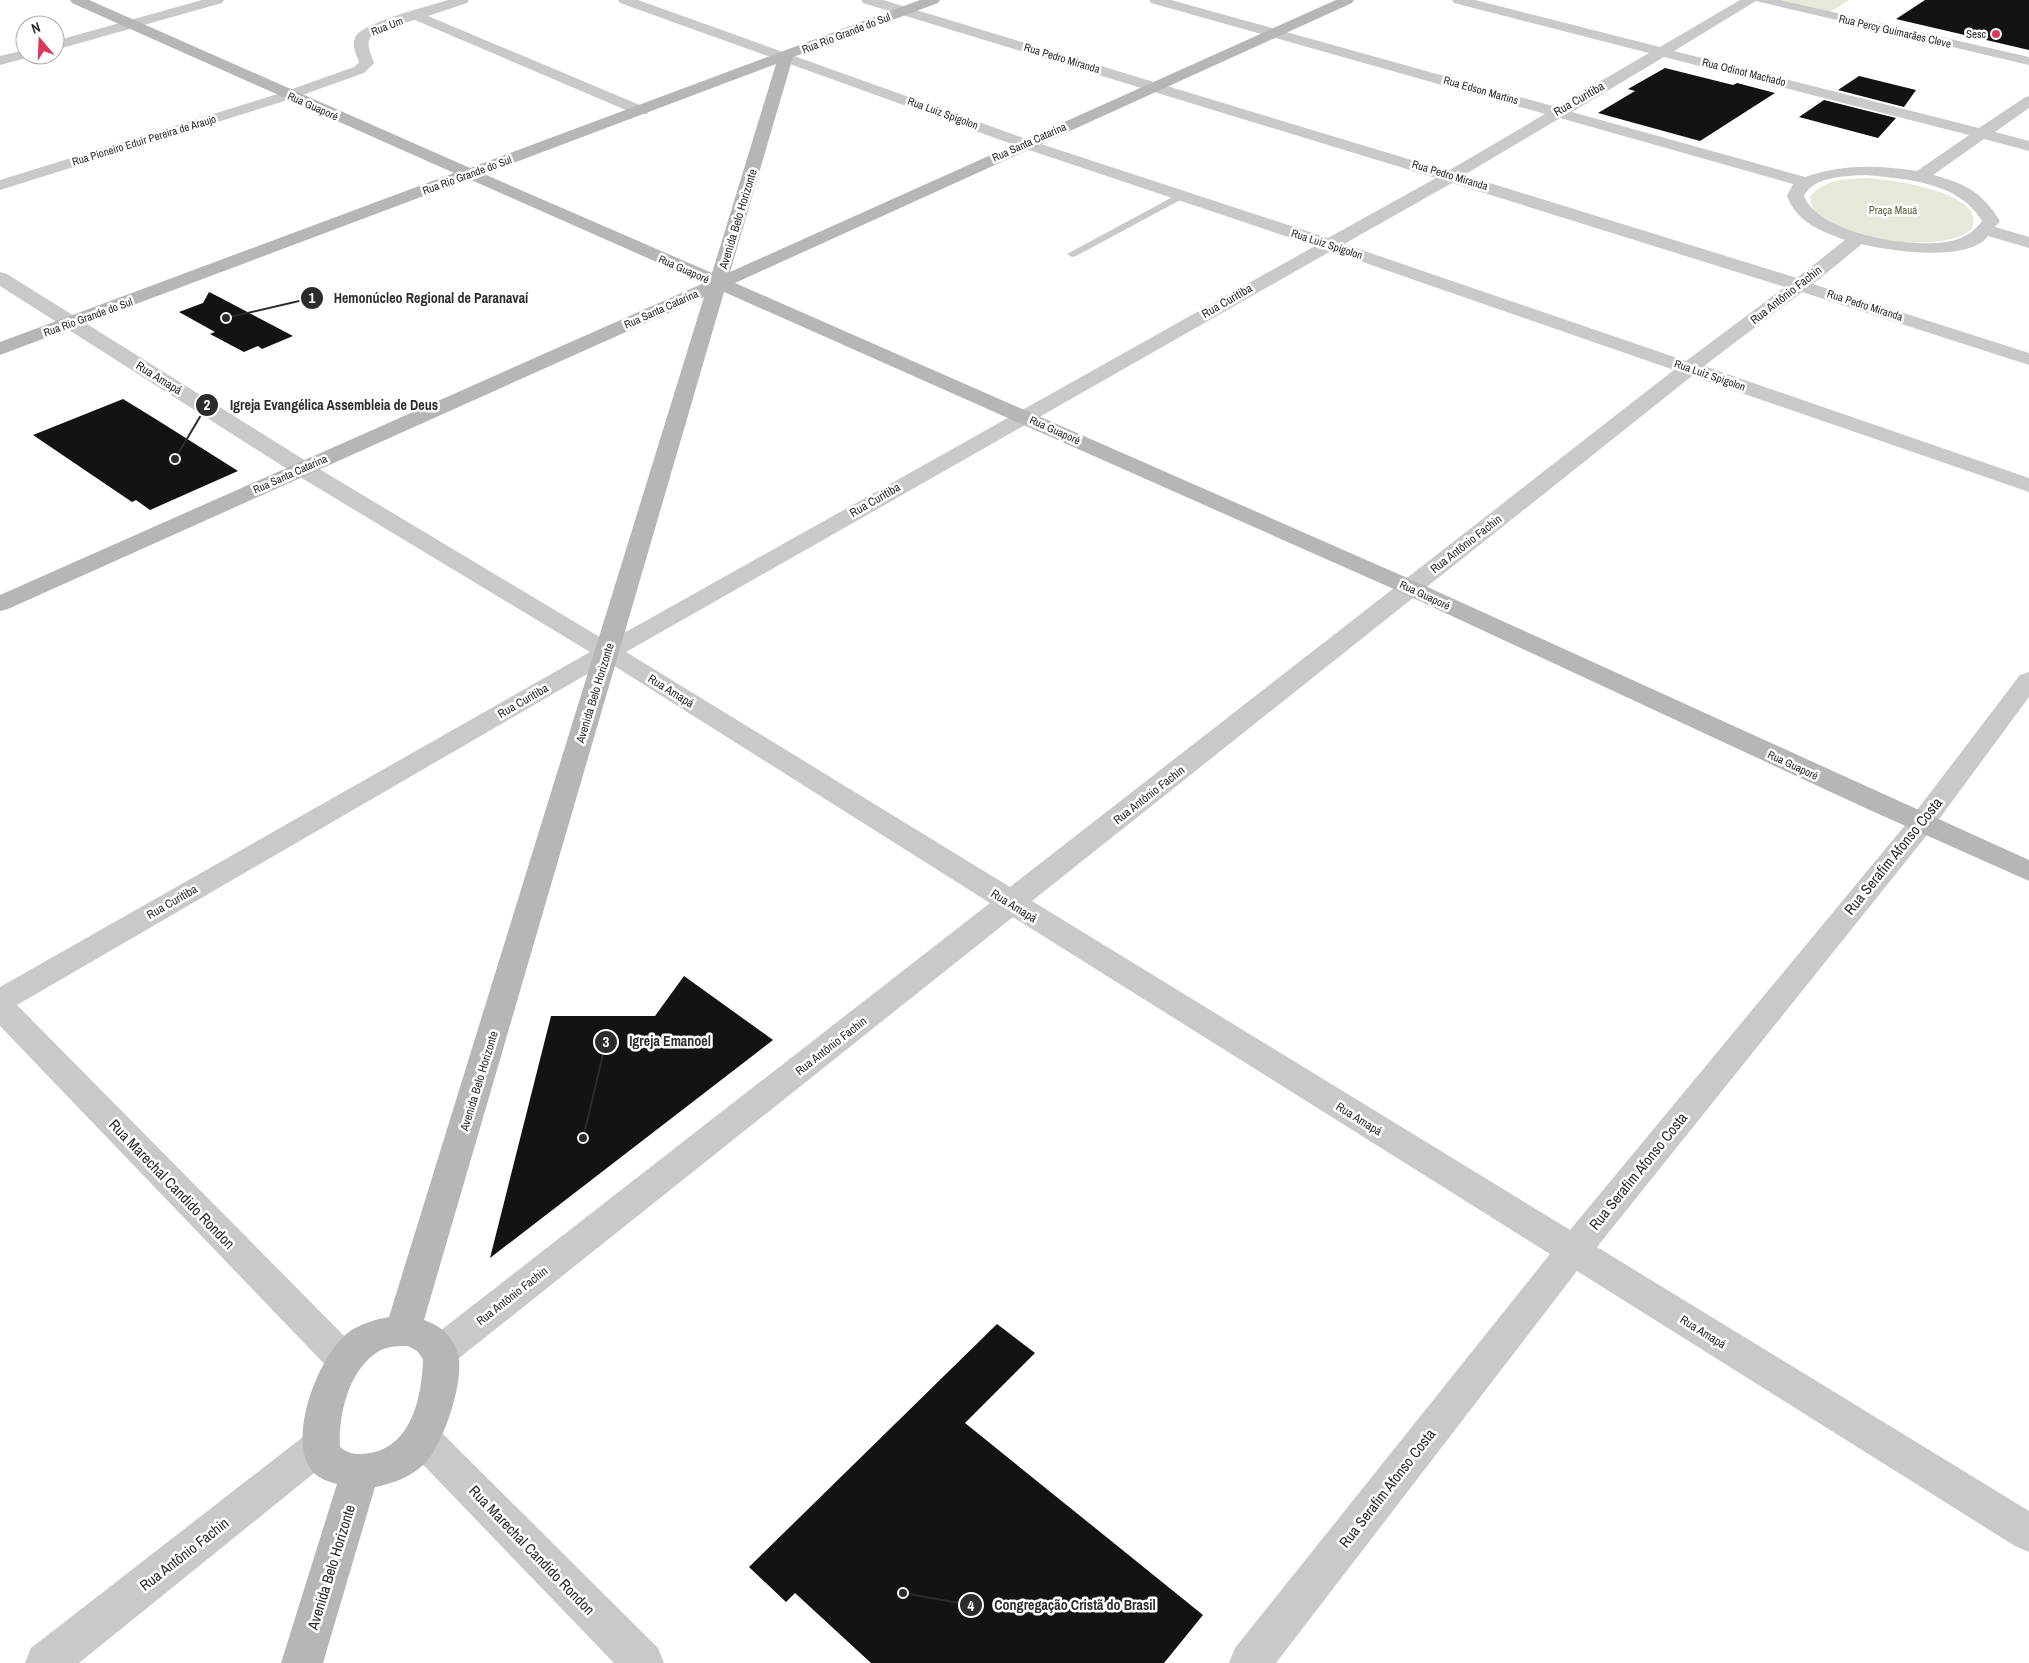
<svg xmlns="http://www.w3.org/2000/svg" width="2029" height="1663" font-family="'Archivo Narrow',sans-serif">
  <rect width="100%" height="100%" fill="#fff"/>
  <g fill="#e4e9da">
    <polygon points="1780,0 1849,0 1830,12"/>
    <path d="M 1869,178 C 1892,180 1988,192 1972,229 C 1944,255 1834,241 1813,209 C 1812,206 1811,201 1810,197 C 1824,178 1848,179 1869,178 Z"/>
  </g>
  <g fill="#131313">
    <polygon points="1925,0 2029,0 2029,50 1896,19"/>
    <polygon points="1665,68 1733,85 1737,83 1775,93 1700,141 1598,113 1635,91 1628,89"/>
    <polygon points="1859,76 1916,90 1904,107 1838,90"/>
    <polygon points="1824,100 1896,118 1878,138 1799,117"/>
    <polygon points="209,292 219,297 293,336 262,349 258,346 244,352 210,334 215,332 179,312 203,303"/>
    <polygon points="123,399 154,418 238,471 150,510 136,500 132,502 33,435"/>
    <polygon points="684,976 773,1040 490,1258 551,1016 655,1016"/>
    <polygon points="997,1324 1035,1353 965,1423 1203,1615 1164,1663 871,1663 795,1593 786,1602 749,1567"/>
  </g>
  <g fill="none" stroke-linecap="round" stroke-linejoin="round">
    <polygon fill="#c9c9c9" fill-rule="evenodd" points="1180,193 1184,194 1184,198 1076,256 1072,257 1067,254"/>
    <g fill="#c9c9c9" fill-rule="evenodd">
      <polygon points="202,0 224,0 222,3 55,50 55,41"/>
      <path d="M 448,0 L 469,0 L 467,3 L 428,16 L 647,108 L 649,111 L 647,114 L 635,114 L 415,20 C 404,23 373,30 369,40 C 367,47 372,57 374,63 L 364,73 L 294,98 L 0,190 L 0,180 L 284,92 L 354,67 L 359,62 C 356,54 351,44 356,36 C 365,22 429,6 448,0 Z"/>
      <path d="M 618,0 L 638,0 L 1032,141 L 1328,238 L 1436,178 L 863,3 L 861,0 L 883,0 L 1448,171 L 1545,114 L 1151,3 L 1149,0 L 1171,0 L 1556,107 L 1649,53 L 1454,3 L 1452,0 L 1475,0 L 1660,47 L 1740,0 L 1780,0 L 2029,57 L 2029,65 L 1756,1 L 1674,51 L 1979,128 L 2024,98 L 2029,96 L 2029,108 L 1995,132 L 2029,141 L 2029,151 L 1984,139 L 1933,175 C 1965,183 1983,193 2000,221 L 1995,227 L 2029,237 L 2029,248 L 1988,236 C 1968,263 1890,251 1862,244 L 1813,284 L 2029,353 L 2029,365 L 1802,292 L 1704,366 L 2029,478 L 2029,492 L 1692,376 L 1032,901 L 1570,1230 L 1911,818 L 2020,675 L 2029,672 L 2029,697 L 1931,830 L 1597,1247 L 2029,1511 L 2029,1552 L 2015,1546 L 1577,1271 L 1276,1663 L 1229,1663 L 1235,1648 L 1550,1254 L 1013,917 L 453,1363 L 440,1368 L 427,1363 L 422,1352 L 427,1341 L 990,903 L 608,662 L 17,1005 L 358,1350 L 363,1361 L 358,1372 L 345,1377 L 332,1372 L 0,1026 L 0,987 L 590,652 L 295,474 L 0,286 L 0,272 L 7,274 L 311,464 L 608,642 L 1315,246 L 1020,147 L 620,3 ZM 1664,57 L 1969,135 L 1917,171 C 1878,165 1843,164 1805,177 L 1572,112 ZM 1560,118 L 1793,184 L 1787,196 C 1797,222 1820,231 1845,240 L 1797,278 L 1464,175 ZM 1866,175 C 1907,179 1959,182 1982,221 C 1975,230 1969,235 1958,239 C 1922,252 1819,235 1804,196 C 1813,176 1847,176 1866,175 ZM 1452,183 L 1785,287 L 1686,361 L 1344,244 ZM 1331,251 L 1674,370 L 1010,887 L 626,652 Z"/>
      <polygon points="25,50 25,55 32,55 30,57 0,65 0,56"/>
      <polygon points="421,1420 434,1425 658,1648 664,1663 614,1663 408,1449 402,1437 408,1425"/>
      <polygon points="321,1428 334,1433 340,1445 334,1457 79,1663 25,1663 31,1648 308,1433"/>
    </g>
    <path fill="#b6b6b6" fill-rule="evenodd" d="M 70,0 L 89,0 L 470,168 L 920,0 L 940,0 L 938,3 L 793,57 L 730,272 L 1336,0 L 1354,0 L 1352,3 L 735,283 L 1412,580 L 2029,860 L 2029,881 L 1863,807 L 1396,590 L 724,292 L 424,1320 C 441,1326 452,1335 458,1354 C 465,1380 443,1447 423,1465 C 411,1477 391,1484 375,1487 L 323,1663 L 281,1663 L 337,1484 C 330,1482 319,1479 313,1472 C 285,1439 319,1354 350,1331 C 361,1324 376,1319 389,1317 L 704,297 L 8,609 L 0,611 L 0,595 L 704,283 L 469,179 L 0,355 L 0,342 L 454,173 L 72,3 ZM 776,64 L 712,273 L 484,174 ZM 408,1346 L 417,1351 L 423,1359 C 422,1396 412,1446 370,1453 C 359,1455 349,1455 340,1447 C 338,1415 349,1367 381,1350 C 389,1346 399,1346 408,1346 Z"/>
  </g>
  <circle fill="#db3759" stroke="#fff" stroke-width="2" cx="1996" cy="34" r="5"/>
  <g text-anchor="middle" dominant-baseline="central" stroke-width="5" stroke-linejoin="round" paint-order="stroke">
    <g font-size="11" fill="#2c2c2c" stroke="#fff">
      <text transform="translate(387 26) rotate(-21)">Rua Um</text>
      <text transform="translate(1895 31) rotate(13)">Rua Percy Guimarães Cleve</text>
      <text transform="translate(846 33) rotate(-21)">Rua Rio Grande do Sul</text>
      <text transform="translate(1062 58) rotate(17)">Rua Pedro Miranda</text>
      <text transform="translate(1744 72) rotate(14)">Rua Odinot Machado</text>
      <text transform="translate(1481 90) rotate(16)">Rua Edson Martins</text>
      <text transform="translate(313 106) rotate(24)">Rua Guaporé</text>
      <text transform="translate(943 113) rotate(20)">Rua Luiz Spigolon</text>
      <text transform="translate(144 140) rotate(-17)">Rua Pioneiro Eduir Pereira de Araujo</text>
      <text transform="translate(1029 142) rotate(-24)">Rua Santa Catarina</text>
      <text transform="translate(467 175) rotate(-20)">Rua Rio Grande do Sul</text>
      <text transform="translate(1450 175) rotate(17)">Rua Pedro Miranda</text>
      <text transform="translate(1327 244) rotate(18)">Rua Luiz Spigolon</text>
      <text transform="translate(684 269) rotate(24)">Rua Guaporé</text>
      <text transform="translate(1865 305) rotate(18)">Rua Pedro Miranda</text>
      <text transform="translate(661 309) rotate(-24)">Rua Santa Catarina</text>
      <text transform="translate(88 317) rotate(-20)">Rua Rio Grande do Sul</text>
      <text transform="translate(1710 375) rotate(19)">Rua Luiz Spigolon</text>
      <text transform="translate(1055 430) rotate(24)">Rua Guaporé</text>
      <text transform="translate(290 474) rotate(-24)">Rua Santa Catarina</text>
      <text transform="translate(1425 595) rotate(25)">Rua Guaporé</text>
      <text transform="translate(1793 765) rotate(25)">Rua Guaporé</text>
    </g>
    <g font-size="11" fill="#2c2c2c" stroke="#fff" text-anchor="end">
      <text x="1986" y="34">Sesc</text>
    </g>
    <g font-size="11" fill="#55653d" stroke="#fff">
      <text x="1893" y="210">Praça Mauá</text>
    </g>
    <g font-size="12" fill="#2c2c2c" stroke="#fff">
      <text transform="translate(1579 99) rotate(-30)">Rua Curitiba</text>
      <text transform="translate(738 219) rotate(-73)">Avenida Belo Horizonte</text>
      <text transform="translate(1786 295) rotate(-38)">Rua Antônio Fachin</text>
      <text transform="translate(1227 301) rotate(-30)">Rua Curitiba</text>
      <text transform="translate(159 378) rotate(32)">Rua Amapá</text>
      <text transform="translate(875 500) rotate(-30)">Rua Curitiba</text>
      <text transform="translate(1466 544) rotate(-38)">Rua Antônio Fachin</text>
      <text transform="translate(671 691) rotate(32)">Rua Amapá</text>
      <text transform="translate(595 693) rotate(-73)">Avenida Belo Horizonte</text>
      <text transform="translate(523 701) rotate(-30)">Rua Curitiba</text>
      <text transform="translate(1149 795) rotate(-38)">Rua Antônio Fachin</text>
      <text transform="translate(172 902) rotate(-30)">Rua Curitiba</text>
      <text transform="translate(1014 906) rotate(32)">Rua Amapá</text>
      <text transform="translate(831 1046) rotate(-38)">Rua Antônio Fachin</text>
      <text transform="translate(479 1081) rotate(-73)">Avenida Belo Horizonte</text>
      <text transform="translate(1359 1119) rotate(32)">Rua Amapá</text>
      <text transform="translate(512 1296) rotate(-38)">Rua Antônio Fachin</text>
      <text transform="translate(1703 1332) rotate(32)">Rua Amapá</text>
    </g>
    <g font-size="15" fill="#2c2c2c" stroke="#fff">
      <text transform="translate(1893 856) rotate(-51)">Rua Serafim Afonso Costa</text>
      <text transform="translate(1638 1171) rotate(-51)">Rua Serafim Afonso Costa</text>
      <text transform="translate(172 1184) rotate(46)">Rua Marechal Candido Rondon</text>
      <text transform="translate(1387 1488) rotate(-52)">Rua Serafim Afonso Costa</text>
      <text transform="translate(532 1550) rotate(46)">Rua Marechal Candido Rondon</text>
      <text transform="translate(184 1554) rotate(-38)">Rua Antônio Fachin</text>
      <text transform="translate(331 1567) rotate(-73)">Avenida Belo Horizonte</text>
    </g>
  </g>
  <path fill="none" stroke="#2c2c2c" stroke-width="2" d="M226 318L312 298M175 459L207 405M583 1138L606 1042M903 1593L971 1605"/>
  <g fill="#2c2c2c" stroke="#fff" stroke-width="2">
    <circle cx="226" cy="318" r="5"/>
    <circle cx="175" cy="459" r="5"/>
    <circle cx="583" cy="1138" r="5"/>
    <circle cx="903" cy="1593" r="5"/>
    <circle cx="312" cy="298" r="12"/>
    <circle cx="207" cy="405" r="12"/>
    <circle cx="606" cy="1042" r="12"/>
    <circle cx="971" cy="1605" r="12"/>
  </g>
  <g font-size="15" text-anchor="middle" font-weight="bold" fill="#fff">
    <text x="312" y="303">1</text>
    <text x="207" y="410">2</text>
    <text x="606" y="1047">3</text>
    <text x="971" y="1611">4</text>
  </g>
  <g font-size="14" text-anchor="middle" font-weight="bold" fill="#2c2c2c" stroke="#fff" stroke-width="5" stroke-linejoin="round" paint-order="stroke">
    <text x="431" y="303">Hemonúcleo Regional de Paranavaí</text>
    <text x="334" y="410">Igreja Evangélica Assembleia de Deus</text>
    <text x="670" y="1046">Igreja Emanoel</text>
    <text x="1075" y="1610">Congregação Cristã do Brasil</text>
  </g>
  <g transform="translate(40 40) rotate(341)"><circle r="24" fill="#ffffff" stroke="#ababab"/>
  <path d="M0-4L9 19L0 12L-9 19Z" fill="#db3759"/>
  <text y="-8" font-size="14" font-weight="bold" text-anchor="middle" fill="#2c2c2c">N</text>
  </g>
</svg>
